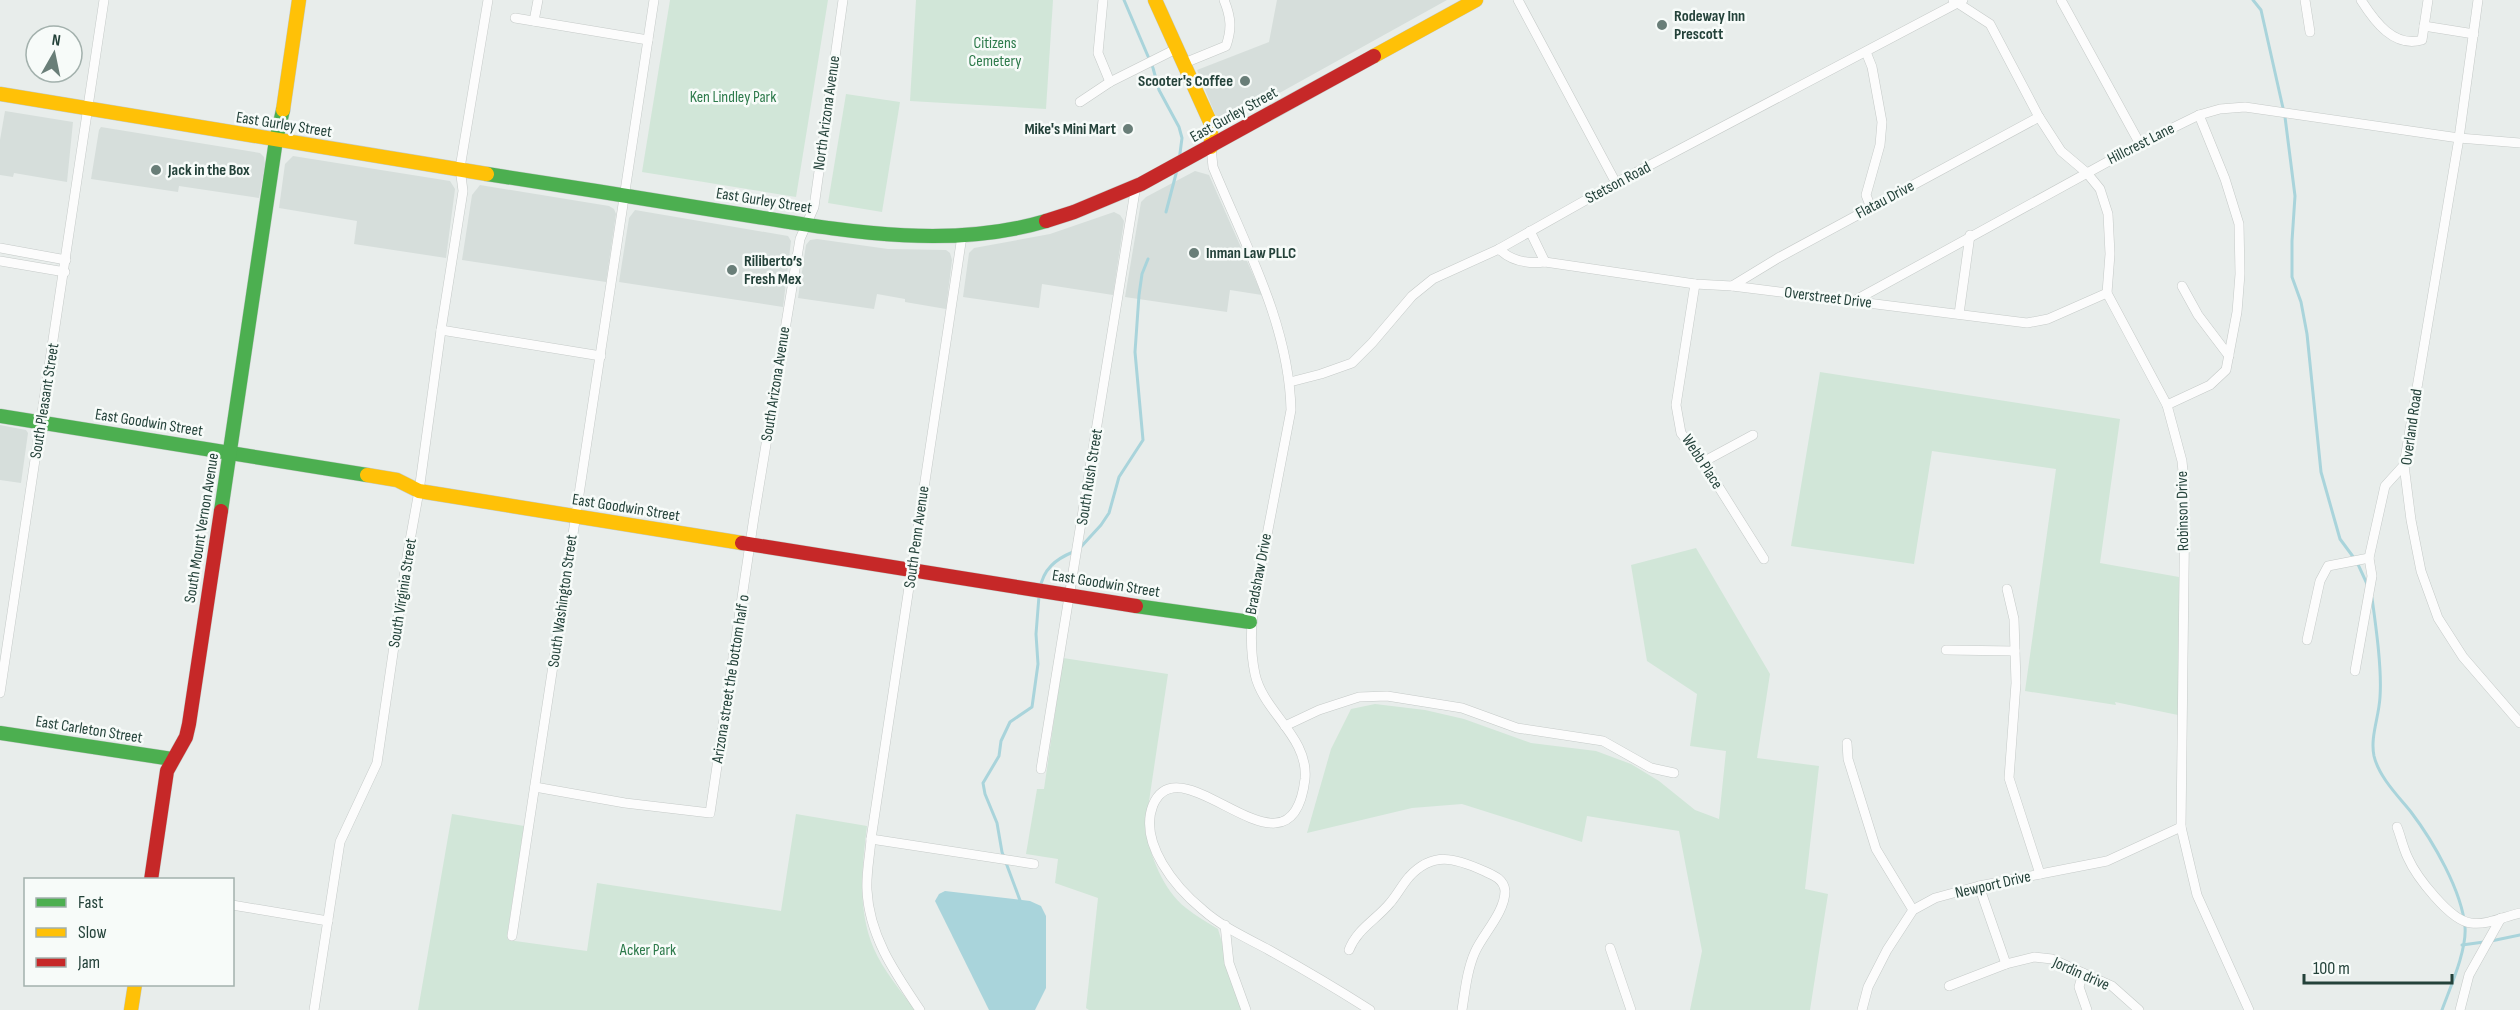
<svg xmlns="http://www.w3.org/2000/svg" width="2520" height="1010" font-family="'Sofia Sans Condensed',sans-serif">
  <rect width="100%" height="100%" fill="#e8edeb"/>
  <g fill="#d6dedb">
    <polygon points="1277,0 1447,0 1227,122 1220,122 1217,119 1197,70 1269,42"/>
    <polygon points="5,111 73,122 67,182 14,173 13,177 0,175 0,140"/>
    <polygon points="101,127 260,153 264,157 265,164 259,198 179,186 178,192 91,179 99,130"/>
    <polygon points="293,156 450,181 455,189 446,258 354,244 357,221 279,208 285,164"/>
    <polygon points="1195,171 1209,175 1262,295 1230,290 1227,312 1125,297 1141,202 1146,197"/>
    <polygon points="480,185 609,206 614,209 616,214 606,282 462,260 472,195"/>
    <polygon points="635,210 788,236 791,241 783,307 619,282 629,218"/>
    <polygon points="1114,212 1120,215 1124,221 1113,295 1042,284 1039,308 963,297 969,253 974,248 1050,234"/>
    <polygon points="817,239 888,249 946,250 950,253 952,260 946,309 905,302 905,299 877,294 874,309 798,298 806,245 810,240"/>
    <polygon points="0,425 26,430 28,433 21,483 0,480"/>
  </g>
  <g fill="#d1e6d8">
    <polygon points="670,0 828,0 796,197 642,172"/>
    <polygon points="916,0 1053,0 1046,109 910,101"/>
    <polygon points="846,94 900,102 882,212 828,203"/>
    <polygon points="1820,372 2120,419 2100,563 2179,577 2178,715 2115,702 2116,705 2025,691 2056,469 1932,451 1914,564 1791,546"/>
    <polygon points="1696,548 1770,674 1757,758 1819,766 1805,889 1828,894 1810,1010 1690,1010 1702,951 1679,831 1587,816 1582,842 1462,804 1412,808 1307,833 1331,749 1351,709 1375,704 1425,710 1464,719 1531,743 1596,751 1631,764 1659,781 1695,810 1719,819 1726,751 1690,746 1697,694 1647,661 1631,565"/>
    <path d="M 1063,658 L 1168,674 L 1145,828 C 1150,855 1163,890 1186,908 C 1196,916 1207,922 1218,929 L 1242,1010 L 1089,1010 L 1086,1008 L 1098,898 L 1055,883 L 1058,859 L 1026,854 L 1037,789 L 1044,789 Z"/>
    <path d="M 452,814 L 524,826 L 507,936 L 508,940 L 587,951 L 597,883 L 781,911 L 796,814 L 867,826 C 862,867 857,910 874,949 C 883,970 901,991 915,1010 L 418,1010 Z"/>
  </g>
  <polygon fill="#a9d4db" points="945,891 1030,901 1041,906 1046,916 1046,988 1035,1010 989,1010 935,901 939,894"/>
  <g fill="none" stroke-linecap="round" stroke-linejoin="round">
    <g stroke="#a9d4db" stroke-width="3">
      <polyline points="1124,0 1153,68 1159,90 1179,127 1182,138 1179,161"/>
      <polyline points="2253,0 2261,10 2285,117 2295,196 2292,241 2292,277 2301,302 2307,334 2321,472 2340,539 2357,562 2368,586"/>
      <polyline points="1166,212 1177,170"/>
      <polyline points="1079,549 1101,525 1109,513 1119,477 1143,440 1135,352 1139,295 1142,274 1148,259"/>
      <path d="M 1040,589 C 1043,569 1056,559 1073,552"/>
      <path d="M 2372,598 C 2376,627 2382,669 2380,697 C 2379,717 2370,737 2374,756 C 2379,777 2398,796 2411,812 C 2433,841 2462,891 2465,927 C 2467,950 2450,988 2442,1010"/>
      <polyline points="1021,903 1002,852 997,823 985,794 983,783 999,756 1001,741 1010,722 1032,707 1038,664 1036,634 1039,596"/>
      <polyline points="2491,941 2520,935"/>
      <polyline points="2462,945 2484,942"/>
    </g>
    <g stroke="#c5cac8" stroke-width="10">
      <g id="street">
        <polyline points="1103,0 1098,53 1110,82"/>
        <polyline points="1518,0 1616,183"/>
        <polyline points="1953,0 1990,24 2039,117 2061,151 2087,173 2100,189 2108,214 2110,254 2107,293 2167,405 2182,461 2185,493 2181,827 2197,895 2249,1010"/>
        <polyline points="2061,0 2140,144"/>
        <polyline points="2305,0 2310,32"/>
        <path d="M 2361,0 C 2375,22 2394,48 2422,40 L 2428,0"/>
        <polyline points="2478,0 2459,138 2404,465 2411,520 2421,571 2438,618 2463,657 2520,723"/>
        <polyline points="515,18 648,40"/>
        <polyline points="534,21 538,0"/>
        <polyline points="2424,26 2474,34"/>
        <polyline points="1866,52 1872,67 1882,122 1880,145 1866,195 1871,208"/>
        <path d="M 1182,64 L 1226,46 C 1232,29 1231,17 1224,0"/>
        <polyline points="1080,102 1110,82 1176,49"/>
        <path d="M 1211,147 L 1213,167 C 1245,245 1289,324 1291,410 C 1283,452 1275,494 1267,535 C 1258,582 1245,627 1255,674 C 1263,712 1309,737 1305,779 C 1291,895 1181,738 1153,805 C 1138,843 1176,888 1203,910 C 1222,927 1247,938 1269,950 C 1303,969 1337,989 1370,1010"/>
        <polyline points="1530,231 1545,262"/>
        <polyline points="0,248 66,260"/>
        <path d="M 1499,249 C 1512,262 1528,264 1545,262 L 1695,284 L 1732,286 L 2027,323 L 2048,319 L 2107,293"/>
        <polyline points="0,261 65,272"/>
        <polyline points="1695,284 1676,405 1681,433 1703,462 1764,559"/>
        <polyline points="1732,286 1778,258 2039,117"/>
        <polyline points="2182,286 2198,315 2229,356"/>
        <polyline points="1854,301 2140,144 2199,115 2220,109 2245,107 2459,138 2520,143"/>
        <polyline points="1959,314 1970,235"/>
        <polyline points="441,330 601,356"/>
        <polyline points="1290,382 1321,374 1352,363 1372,343 1412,296 1433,279 1499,249 1616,183 1963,0"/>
        <polyline points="2167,405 2210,385 2226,370 2237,312 2240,274 2239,224 2225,179 2199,115"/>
        <polyline points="1703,462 1753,435"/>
        <polyline points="2007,589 2014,619 2016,683 2009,778 2040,874"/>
        <polyline points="2307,640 2320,581 2328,566 2369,558"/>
        <polyline points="1946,650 2015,651"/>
        <polyline points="2355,671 2372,576 2369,558 2385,486 2404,465"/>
        <polyline points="0,693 104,0"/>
        <polyline points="1285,726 1319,710 1359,697 1387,696 1462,708 1517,728 1603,741 1651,768 1674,773"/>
        <polyline points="1847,743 1848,759 1876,849 1913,910"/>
        <polyline points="1041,769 1136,185"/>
        <polyline points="535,787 625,803 710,813 754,517 800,239 814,207 843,0"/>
        <path d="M 2397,827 C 2401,837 2403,848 2408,858 C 2416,876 2450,921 2471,923 C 2488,925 2503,917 2520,913"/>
        <polyline points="871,839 1034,864"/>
        <polyline points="1979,886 2006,964"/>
        <polyline points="232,905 328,921"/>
        <polyline points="1225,925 1229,963 1246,1010"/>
        <polyline points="512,936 654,0"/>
        <polyline points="1610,948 1631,1010"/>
        <path d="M 1349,950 C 1357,929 1376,920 1390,903 C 1397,895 1402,885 1409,877 C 1433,851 1455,858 1484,871 C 1493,875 1504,879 1505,891 C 1505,912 1483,934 1475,952 C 1467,970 1465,991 1462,1010"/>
        <polyline points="2083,973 2079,987 2087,1010"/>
        <polyline points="1949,986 2006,964 2034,957 2052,959 2112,986 2139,1010"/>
        <polyline points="314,1010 340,842 377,763 407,557 419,491 441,330 463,191 460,168 488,0"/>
        <path d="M 920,1010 C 895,973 869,936 867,890 C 866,873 870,855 871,839 L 962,236"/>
        <polyline points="1862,1010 1868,987 1887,950 1913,910 1935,898 1979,886 2107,861 2181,827"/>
        <polyline points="2460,1010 2469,975 2501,918"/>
      </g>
    </g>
    <g stroke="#c3cbc8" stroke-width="15">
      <g id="fast">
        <path d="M 487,174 C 567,186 646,199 726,212 C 830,228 942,252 1046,221"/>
        <polyline points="0,416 367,475"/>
        <polyline points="221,511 276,140 283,110"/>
        <polyline points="1136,606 1250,622"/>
        <polyline points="0,733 172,759"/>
      </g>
    </g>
    <g stroke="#c3cbc8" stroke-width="15">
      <g id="slow">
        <polyline points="1155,0 1211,124 1211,147"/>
        <polyline points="1374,56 1476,0"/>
        <polyline points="0,94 487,174"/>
        <polyline points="283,110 299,0"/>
        <polyline points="367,475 397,480 419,491 742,543"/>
        <polyline points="131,1010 135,984"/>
      </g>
    </g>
    <g stroke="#c3cbc8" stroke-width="15">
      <g id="jam">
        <polyline points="1046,221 1074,212 1141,184 1374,56"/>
        <polyline points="742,543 1136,606"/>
        <polyline points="151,880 167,771 186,737 189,724 221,511"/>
      </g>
    </g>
    <use href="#street" stroke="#fcfcfc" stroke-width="9"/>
    <use href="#fast" stroke="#4caf50" stroke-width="14"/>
    <use href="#slow" stroke="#ffc107" stroke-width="14"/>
    <use href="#jam" stroke="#c62828" stroke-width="14"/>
  </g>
  <g fill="#697e78" stroke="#f7fbf9" stroke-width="2">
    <circle cx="1662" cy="25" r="6"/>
    <circle cx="1245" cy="81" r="6"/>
    <circle cx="1128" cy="129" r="6"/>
    <circle cx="156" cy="170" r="6"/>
    <circle cx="1194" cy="253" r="6"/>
    <circle cx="732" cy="270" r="6"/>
  </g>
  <g text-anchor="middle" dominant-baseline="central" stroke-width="5" stroke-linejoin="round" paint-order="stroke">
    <g font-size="16" font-weight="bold" fill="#24423a" stroke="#f7fbf9" text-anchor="start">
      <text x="1674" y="16">Rodeway Inn<tspan x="1674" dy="18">Prescott</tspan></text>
      <text x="1233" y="81" text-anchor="end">Scooter's Coffee</text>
      <text x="1116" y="129" text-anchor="end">Mike's Mini Mart</text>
      <text x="168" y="170">Jack in the Box</text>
      <text x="1206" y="253">Inman Law PLLC</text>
      <text x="744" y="261">Riliberto’s<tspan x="744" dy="18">Fresh Mex</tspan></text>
    </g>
    <g font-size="16" fill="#2d7a4b" stroke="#f7fbf9">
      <text x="995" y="43">Citizens<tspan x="995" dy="18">Cemetery</tspan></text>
      <text x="733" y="97">Ken Lindley Park</text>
      <text x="648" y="950">Acker Park</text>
    </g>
    <g font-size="16" fill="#24423a" stroke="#f7fbf9">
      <text transform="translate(827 113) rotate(-82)">North Arizona Avenue</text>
      <text transform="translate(1234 115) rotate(-29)">East Gurley Street</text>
      <text transform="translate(284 125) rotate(9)">East Gurley Street</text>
      <text transform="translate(2141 144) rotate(-27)">Hillcrest Lane</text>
      <text transform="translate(1618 183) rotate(-28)">Stetson Road</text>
      <text transform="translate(1885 200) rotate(-28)">Flatau Drive</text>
      <text transform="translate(764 201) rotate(9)">East Gurley Street</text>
      <text transform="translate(1828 298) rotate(7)">Overstreet Drive</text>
      <text transform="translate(776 384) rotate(-81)">South Arizona Avenue</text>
      <text transform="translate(45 401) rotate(-81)">South Pleasant Street</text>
      <text transform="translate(149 423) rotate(9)">East Goodwin Street</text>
      <text transform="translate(2412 427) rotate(-82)">Overland Road</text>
      <text transform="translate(1702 462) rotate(57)">Webb Place</text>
      <text transform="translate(1090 477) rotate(-81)">South Rush Street</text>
      <text transform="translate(626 508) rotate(9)">East Goodwin Street</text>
      <text transform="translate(2183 511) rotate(-91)">Robinson Drive</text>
      <text transform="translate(202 528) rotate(-81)">South Mount Vernon Avenue</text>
      <text transform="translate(917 537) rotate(-82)">South Penn Avenue</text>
      <text transform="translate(1259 574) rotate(-79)">Bradshaw Drive</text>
      <text transform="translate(1106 584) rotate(9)">East Goodwin Street</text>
      <text transform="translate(403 593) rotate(-81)">South Virginia Street</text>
      <text transform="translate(563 601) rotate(-82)">South Washington Street</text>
      <text transform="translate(731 679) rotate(-81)">Arizona street the bottom half o</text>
      <text transform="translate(89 730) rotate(9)">East Carleton Street</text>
      <text transform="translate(1993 885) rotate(-13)">Newport Drive</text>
      <text transform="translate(2081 974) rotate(24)">Jordin drive</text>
    </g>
  </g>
  <rect x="24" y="878" width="210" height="108" fill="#f7fbf9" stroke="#a3b1ad" stroke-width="1.5"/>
  <rect x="36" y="898" width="30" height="9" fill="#4caf50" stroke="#a3b1ad" stroke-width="1.5"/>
  <text x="78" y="908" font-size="18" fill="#24423a">Fast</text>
  <rect x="36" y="928" width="30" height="9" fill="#ffc107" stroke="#a3b1ad" stroke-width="1.5"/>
  <text x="78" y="938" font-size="18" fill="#24423a">Slow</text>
  <rect x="36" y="958" width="30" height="9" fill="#c62828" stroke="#a3b1ad" stroke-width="1.5"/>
  <text x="78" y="968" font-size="18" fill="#24423a">Jam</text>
  <g transform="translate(54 54) rotate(9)"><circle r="28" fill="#f7fbf9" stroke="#a3b1ad" stroke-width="1.5"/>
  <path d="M0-4.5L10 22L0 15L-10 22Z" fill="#697e78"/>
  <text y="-9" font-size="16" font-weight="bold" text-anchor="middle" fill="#24423a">N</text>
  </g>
  <path d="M2304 974v9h148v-9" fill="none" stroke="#24423a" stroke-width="3"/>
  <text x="2313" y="974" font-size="18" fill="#24423a" stroke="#f7fbf9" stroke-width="4.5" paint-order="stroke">100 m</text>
</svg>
